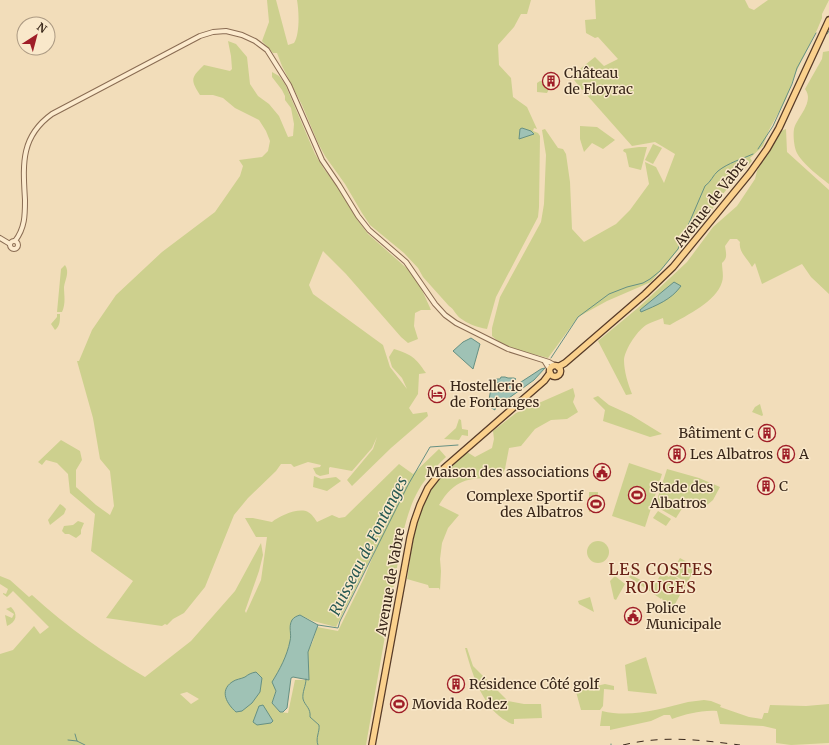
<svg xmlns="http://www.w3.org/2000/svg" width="829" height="745" font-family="Merriweather,serif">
  <rect width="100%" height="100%" fill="#f2ddba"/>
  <g fill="#cdd08e" fill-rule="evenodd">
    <path d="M 267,0 L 276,0 L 288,45 L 294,43 C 300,34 299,11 297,0 L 531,0 L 527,14 L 521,14 L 514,27 L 498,45 L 499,65 L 511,78 L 513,97 L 527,107 L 537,129 L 534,128 L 533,131 L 538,133 L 540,136 L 539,207 L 538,217 L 496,297 L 487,329 C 476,327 468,324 460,318 C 455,314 454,309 449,306 L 423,277 L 418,268 L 404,253 L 370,225 L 362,213 L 345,184 L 325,156 L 318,143 L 302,105 L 282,66 L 277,53 L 273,53 L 262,41 L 269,22 Z"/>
    <path d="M 595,0 L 745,0 L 749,8 L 754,10 L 768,0 L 829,0 L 822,14 L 822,18 L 817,30 L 796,72 L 786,99 L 769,130 L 763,146 L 750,158 L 752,161 L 729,186 L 710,212 L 651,282 L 607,301 L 578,317 L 548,358 C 530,353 506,350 492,336 L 492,328 L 500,297 L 541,222 L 544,204 L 546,155 L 542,130 L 545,129 L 558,148 L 563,149 L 566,154 L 570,182 L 572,229 L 584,242 L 616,224 L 630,210 L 649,184 L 645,162 L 656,167 L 664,183 L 675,154 L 655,142 L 632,146 L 586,94 L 588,92 L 585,89 L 582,90 L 571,76 L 595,57 L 604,66 L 618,59 L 598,37 L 595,38 L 586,33 L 585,20 L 596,19 Z"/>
    <path d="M 228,41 L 236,44 L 247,57 L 250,84 L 258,96 L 269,104 L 279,116 L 288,137 L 293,136 L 294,124 L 291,108 L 285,100 L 285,96 L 282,90 L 272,77 L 272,72 L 279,76 L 285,84 L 315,154 L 324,169 L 340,190 L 357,219 L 368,234 L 411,272 L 422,290 L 431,310 L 421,310 L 415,313 L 414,326 L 418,339 L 408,343 L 401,337 L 346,274 L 323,251 L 309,285 L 313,294 L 383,345 L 390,367 L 407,389 L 402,378 L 392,367 L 389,357 L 394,349 C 412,355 415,357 426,373 L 419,374 L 418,394 L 409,408 L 413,414 L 427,412 L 428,416 L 391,448 L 352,486 L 347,480 L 373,449 L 377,437 L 372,448 L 352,471 L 330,467 L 329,468 L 329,474 L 320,476 L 316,474 L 313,468 L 320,467 L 321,465 L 308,462 L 294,467 L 291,464 L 281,464 L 276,471 L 248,498 L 234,515 L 205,587 L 184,613 L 173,619 L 167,625 L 165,624 L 162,626 L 106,618 L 133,581 L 91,551 L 95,514 L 70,493 L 68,474 L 57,463 L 46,460 L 42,465 L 38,462 L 61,440 L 80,451 L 82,460 L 76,470 L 76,487 L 96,505 L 110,515 L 114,506 L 110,471 L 100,459 L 93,418 L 77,361 L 79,361 L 92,330 L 116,295 L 162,252 L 215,212 L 240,176 L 243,166 L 239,160 L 262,157 L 268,151 L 270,141 L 266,131 L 259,120 L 235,108 L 223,98 L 213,95 L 200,95 C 190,79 191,78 204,65 L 230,71 L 232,69 L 231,56 Z"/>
    <path d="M 829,51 L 829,184 C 819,176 801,163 796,151 C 794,145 793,135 794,129 C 797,117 815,102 805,89 L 822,59 L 823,52 Z"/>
    <polygon points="540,81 544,82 549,89 547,93 537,92 537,83"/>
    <polygon points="580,126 597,127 615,140 603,149 592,143 584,152 580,139"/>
    <path d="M 786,129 L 787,152 L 829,190 L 829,294 L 811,277 L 802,264 L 762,284 L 755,263 L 752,267 C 748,259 738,252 740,242 L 737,239 L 730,239 L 725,246 C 726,253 728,258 722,263 C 722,269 724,276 722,282 C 716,302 687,315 670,325 L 664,324 L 663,318 C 658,320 652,322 648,324 C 638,329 625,349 624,360 C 624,371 628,384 632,394 L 626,395 L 598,341 L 639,307 L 687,262 L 713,227 L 737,206 L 755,179 L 757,171 L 781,131 Z"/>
    <polygon points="653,144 662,148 653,164 645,160"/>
    <polygon points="639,147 647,147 641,170 629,167 626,153 623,151 624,149"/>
    <path d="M 65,265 C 70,272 65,280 64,287 C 64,296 66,303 62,312 L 57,312 L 61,269 Z"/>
    <path d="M 57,314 L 60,314 C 60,321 60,326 55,330 L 51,324 L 57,317 Z"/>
    <path d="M 573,388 L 575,396 L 573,402 L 578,412 L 567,419 L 551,420 L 535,429 L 521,446 L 509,448 L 505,469 L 500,478 C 470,478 456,477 439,505 L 459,515 L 448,528 L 442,543 L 440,559 L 441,571 L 440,590 L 439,588 L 429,588 L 428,585 L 407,579 C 411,557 414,524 423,504 C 433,483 450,467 467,452 L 475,457 L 492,448 L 494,439 L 493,431 L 516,413 Z"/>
    <polygon points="598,396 609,405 631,415 662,434 650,437 603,421 605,410 593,398"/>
    <polygon points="760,404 763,415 762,416 752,412 755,407"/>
    <polygon points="459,419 461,420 462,429 468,430 468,436 462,435 459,440 444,439 456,428"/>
    <path d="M 439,449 L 446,457 C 419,483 412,498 403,533 L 366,745 L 0,745 L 0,654 L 13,650 L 34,626 L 40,634 L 49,627 L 13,591 L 7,597 L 3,594 L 3,593 L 6,594 L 8,589 L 0,584 L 0,576 L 10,580 L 29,597 L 32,595 C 67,627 104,653 145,677 L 191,641 L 235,591 L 261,543 L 263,555 L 259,571 L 245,611 L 246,613 L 261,580 L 267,537 L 256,537 L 245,518 L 253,518 L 272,522 C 279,516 299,507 308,512 C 312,514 315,519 317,522 L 332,515 L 339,518 L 345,517 L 399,464 L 413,474 ZM 378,544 L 364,578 L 338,631 L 317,627 L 313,641 L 308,652 L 309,680 L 295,680 L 288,713 L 280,712 L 272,703 L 291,639 L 290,626 L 300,615 L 313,621 L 336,627 ZM 187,692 L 199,699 L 191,704 L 180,694 Z"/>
    <polygon points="629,463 662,474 645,527 612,516"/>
    <polygon points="667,469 699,478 720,487 713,500 707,505 688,499 676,518 655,506"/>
    <polygon points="314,476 321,479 336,477 341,481 327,491 313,487"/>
    <rect x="589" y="492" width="9" height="20"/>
    <polygon points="60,504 63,506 66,509 64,514 50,525 48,520"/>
    <polygon points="658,511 671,519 666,526 653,518"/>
    <polygon points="78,521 84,523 81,530 81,534 76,538 69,534 65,534 62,531 64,526 73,525"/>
    <circle cx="598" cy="552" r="11"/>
    <polygon points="680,558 696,567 687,583 671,573"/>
    <polygon points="630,572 635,577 653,587 662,573 669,577 671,574 686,584 675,604 671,605 663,601 662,598 661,599 626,575"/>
    <polygon points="615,576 625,584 616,600 614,599 610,581"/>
    <polygon points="590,597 594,612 579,604 578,601"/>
    <path d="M 11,607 C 18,614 17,622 7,626 L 5,615 L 12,618 L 14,614 L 6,609 Z"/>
    <path d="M 465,648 L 467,648 L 473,666 L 508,701 L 524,704 L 541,704 L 542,718 L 514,719 L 514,724 C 510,724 507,721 503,719 C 481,703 472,673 465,648 Z"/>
    <polygon points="646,657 657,694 628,691 625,665"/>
    <polygon points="605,684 614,686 614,690 604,689 603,706 600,710 581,710 575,688 591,685 592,687"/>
    <path d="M 704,700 L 711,701 L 721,705 L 720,707 L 749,717 L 762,719 L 764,713 L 768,713 L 770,705 L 806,706 L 829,704 L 829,743 L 791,745 L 776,743 L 776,729 L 763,726 L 720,724 L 717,711 C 701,710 687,714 672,719 L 670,715 L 664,715 L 651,721 L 610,730 L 610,726 L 600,726 L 602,711 C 631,718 660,709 688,702 C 693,701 699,701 704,700 Z"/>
  </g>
  <g fill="#9fc2b5" stroke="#669083">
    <polygon points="522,128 531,131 534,134 519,139 520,129"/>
    <path d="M 674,282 L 681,286 C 671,300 657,305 641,312 L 640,310 Z"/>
    <polygon points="471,338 480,344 473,369 453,351 463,342"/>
    <polygon points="545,368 534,380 495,408 495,410 488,406 491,388 497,386 500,383 491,382 495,379 500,379 501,377 505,377 508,378 514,378 516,379 510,383 511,386 521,382 541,369"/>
    <path d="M 300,615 L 318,625 L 308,652 L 309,680 L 293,677 L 291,678 L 287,708 L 283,712 L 280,712 L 272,703 L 276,691 L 272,682 C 280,669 287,656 290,641 C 292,634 288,627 292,620 C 294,617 297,616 300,615 Z"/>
    <path d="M 256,672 L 262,678 L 260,692 L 252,703 L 242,711 L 236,712 C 227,704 219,691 232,682 C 236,679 241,679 245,677 C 249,674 251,673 256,672 Z"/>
    <polygon points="263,705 273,721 271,723 257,725 253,722 259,706"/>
  </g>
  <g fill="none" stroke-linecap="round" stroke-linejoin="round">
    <g stroke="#669083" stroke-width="1">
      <polyline points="827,34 829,31"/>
      <polyline points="758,149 773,126 792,84 797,68 816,33"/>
      <path d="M 551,358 L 578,317 L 609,294 L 627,287 L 643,283 L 650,279 L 660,271 L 678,249 L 705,186 C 711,182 713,175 718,171 C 728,163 742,159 753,154"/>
      <polyline points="318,625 338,628 340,621 408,485 430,447 458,445"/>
      <path d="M 306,679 C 306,686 302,692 303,699 C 305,706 311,708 310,717 L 319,725 C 320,732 315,738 318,745"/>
      <polyline points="75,734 77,741 85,745"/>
      <polyline points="68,740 77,741"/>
      <polyline points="611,744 611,745"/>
    </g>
    <g stroke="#8a6c53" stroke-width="6">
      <g id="minor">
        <polyline points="0,238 10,244"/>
        <circle cx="14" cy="245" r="4"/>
        <path d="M 15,241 C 25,228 25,215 25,200 C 23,165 20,137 52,114 L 200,36 L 213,32 L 226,31 L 242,35 L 255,41 L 267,50 L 289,85 L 322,160 L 339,185 L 358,216 L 369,230 L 406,262 L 435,304 L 445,315 L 456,323 L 508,349 L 549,362 L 556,366"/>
        <polyline points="545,362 550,370"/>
      </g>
    </g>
    <g stroke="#573b28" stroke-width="8">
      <g id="major">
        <circle cx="555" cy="371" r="5.5"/>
        <polyline points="558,367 565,363 579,351 645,294 673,267 750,173 767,149 779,128 829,20"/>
        <polyline points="372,745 410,538 414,522 420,505 428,488 443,469 544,381 550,373"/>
      </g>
    </g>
    <use href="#minor" stroke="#fcebce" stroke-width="4"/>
    <use href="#major" stroke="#fad18d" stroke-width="5.5"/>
    <path stroke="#382619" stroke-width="1" stroke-dasharray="7 7" stroke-linecap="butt" d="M 623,745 C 664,735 700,740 740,745"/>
  </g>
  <defs>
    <g id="building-ring" transform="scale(0.9)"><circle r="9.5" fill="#f9e8ca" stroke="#9f1d27" stroke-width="1.5"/><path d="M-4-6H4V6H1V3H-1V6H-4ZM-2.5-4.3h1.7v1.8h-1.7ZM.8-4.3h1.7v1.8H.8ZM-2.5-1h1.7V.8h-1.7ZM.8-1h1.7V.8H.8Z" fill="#9f1d27"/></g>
    <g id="hotel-ring" transform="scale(0.9)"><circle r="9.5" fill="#f9e8ca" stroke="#9f1d27" stroke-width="1.5"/><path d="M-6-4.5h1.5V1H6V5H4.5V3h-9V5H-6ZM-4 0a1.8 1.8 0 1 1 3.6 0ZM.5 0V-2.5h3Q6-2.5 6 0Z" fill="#9f1d27"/></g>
    <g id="civic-ring" transform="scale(0.9)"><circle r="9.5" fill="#f9e8ca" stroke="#9f1d27" stroke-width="1.5"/><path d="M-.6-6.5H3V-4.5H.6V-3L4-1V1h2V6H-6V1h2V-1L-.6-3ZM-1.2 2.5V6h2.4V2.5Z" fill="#9f1d27"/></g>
    <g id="stadium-ring" transform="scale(0.9)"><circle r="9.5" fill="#f9e8ca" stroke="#9f1d27" stroke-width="1.5"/><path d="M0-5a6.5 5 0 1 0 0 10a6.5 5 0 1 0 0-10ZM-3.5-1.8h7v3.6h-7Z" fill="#9f1d27"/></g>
  </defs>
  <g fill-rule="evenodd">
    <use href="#building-ring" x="551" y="81"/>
    <use href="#hotel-ring" x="437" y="394"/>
    <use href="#building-ring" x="767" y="433"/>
    <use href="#building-ring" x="677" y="454"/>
    <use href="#building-ring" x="786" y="454"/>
    <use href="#civic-ring" x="602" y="472"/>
    <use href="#building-ring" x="766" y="486"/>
    <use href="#stadium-ring" x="637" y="495"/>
    <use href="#stadium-ring" x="596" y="504"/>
    <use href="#civic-ring" x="633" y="616"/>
    <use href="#building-ring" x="456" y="684"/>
    <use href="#stadium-ring" x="399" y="704"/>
  </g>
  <g text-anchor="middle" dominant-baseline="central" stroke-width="3" stroke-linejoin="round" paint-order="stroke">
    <g font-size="14" fill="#382619" stroke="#f9e8ca" text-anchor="start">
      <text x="564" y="73">Château<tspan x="564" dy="16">de Floyrac</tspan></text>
      <text x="450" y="386">Hostellerie<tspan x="450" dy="16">de Fontanges</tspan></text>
      <text x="754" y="433" text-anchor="end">Bâtiment C</text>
      <text x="690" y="454">Les Albatros</text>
      <text x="799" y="454">A</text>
      <text x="589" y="472" text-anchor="end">Maison des associations</text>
      <text x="779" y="486">C</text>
      <text x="650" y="487">Stade des<tspan x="650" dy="16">Albatros</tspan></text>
      <text x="583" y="496" text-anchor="end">Complexe Sportif<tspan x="583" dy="16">des Albatros</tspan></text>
      <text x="646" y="608">Police<tspan x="646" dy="16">Municipale</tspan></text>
      <text x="469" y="684">Résidence Côté golf</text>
      <text x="412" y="704">Movida Rodez</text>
    </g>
    <g font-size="14" fill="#382619" stroke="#f9e8ca">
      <text transform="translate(711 202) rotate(-52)">Avenue de Vabre</text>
      <text transform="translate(390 582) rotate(-80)">Avenue de Vabre</text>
    </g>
    <g font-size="15" font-style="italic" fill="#275952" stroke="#f9e8ca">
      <text transform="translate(368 546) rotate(-63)">Ruisseau de Fontanges</text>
    </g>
    <g font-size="16" letter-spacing="1" fill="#682015" stroke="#f9e8ca">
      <text x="661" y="569">LES COSTES<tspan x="661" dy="18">ROUGES</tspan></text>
    </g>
  </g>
  <g transform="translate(36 36) rotate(36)"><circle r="19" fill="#f9e8ca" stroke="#ac9a83"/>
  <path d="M0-3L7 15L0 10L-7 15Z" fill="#9f1d27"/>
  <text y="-6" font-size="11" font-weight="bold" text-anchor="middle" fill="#382619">N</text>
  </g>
</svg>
